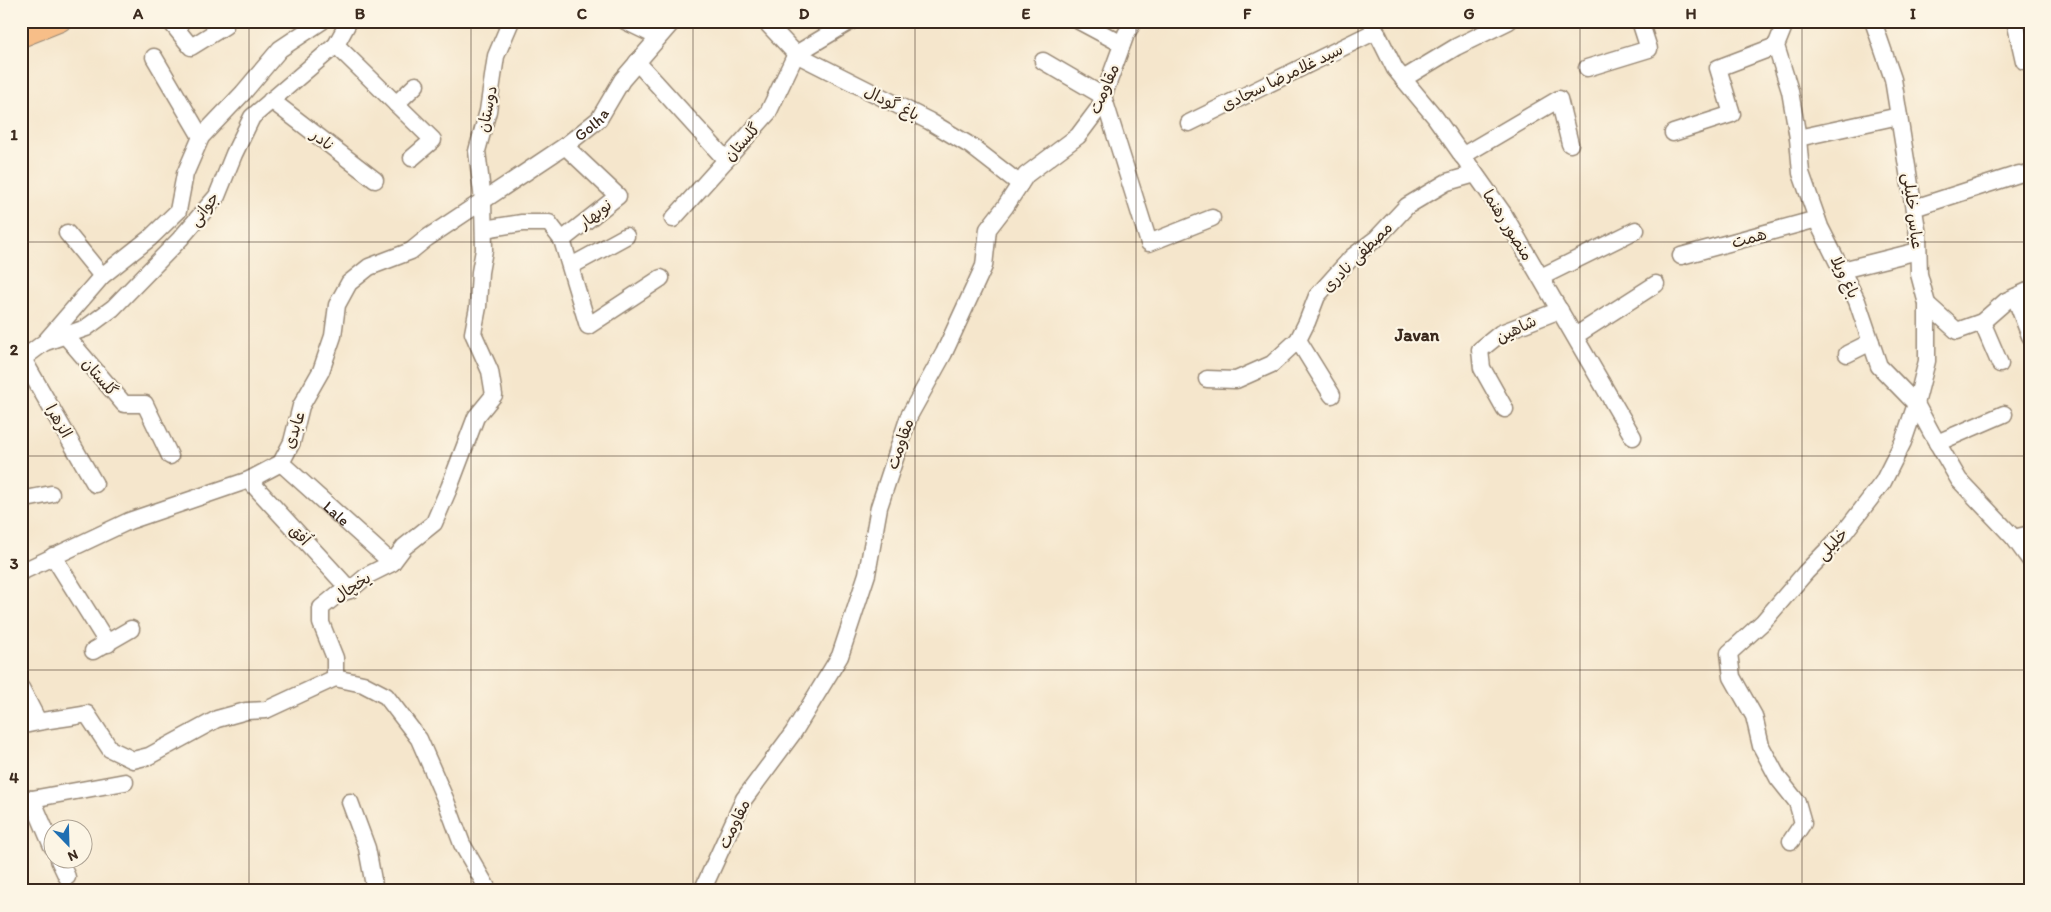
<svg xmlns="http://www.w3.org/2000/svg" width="2051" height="912" font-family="Itim,'Playpen Sans Arabic',sans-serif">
  <rect width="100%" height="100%" fill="#fcf5e5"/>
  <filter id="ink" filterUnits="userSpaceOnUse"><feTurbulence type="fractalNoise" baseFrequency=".02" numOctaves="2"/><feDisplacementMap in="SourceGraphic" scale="10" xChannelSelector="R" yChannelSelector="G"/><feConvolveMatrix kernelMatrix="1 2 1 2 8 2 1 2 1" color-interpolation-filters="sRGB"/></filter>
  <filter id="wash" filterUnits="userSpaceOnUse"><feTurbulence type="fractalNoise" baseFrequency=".0096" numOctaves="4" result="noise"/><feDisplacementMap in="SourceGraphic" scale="20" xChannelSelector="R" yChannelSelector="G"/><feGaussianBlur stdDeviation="1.12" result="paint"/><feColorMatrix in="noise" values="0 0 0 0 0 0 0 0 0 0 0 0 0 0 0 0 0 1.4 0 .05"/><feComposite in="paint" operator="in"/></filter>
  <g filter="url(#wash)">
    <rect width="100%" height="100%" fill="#f5e6cc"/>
  </g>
  <g filter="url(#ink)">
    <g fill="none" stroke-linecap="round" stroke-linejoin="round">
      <g stroke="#988875" stroke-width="19">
        <g id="minor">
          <polyline points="170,21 191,47 225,26"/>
          <polyline points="625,21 658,37"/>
          <polyline points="765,21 796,54 929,121 971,146 1020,184"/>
          <polyline points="1079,21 1122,44"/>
          <polyline points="1371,21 1395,69 1435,117 1503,213 1633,437"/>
          <polyline points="1786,21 1776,46 1790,91 1798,138 1801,173 1820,227 1857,301 1879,366 1916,404 1931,432 1959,480 2014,538 2030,560"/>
          <polyline points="2015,21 2024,61"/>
          <polyline points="336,45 433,140 412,158"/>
          <polyline points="154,57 201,137"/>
          <polyline points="1043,61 1103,96 1149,243 1212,218"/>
          <polyline points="637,62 726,160"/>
          <polyline points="1587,68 1649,49 1640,21"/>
          <polyline points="1403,79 1456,47 1509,21"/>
          <polyline points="271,100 375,180"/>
          <polyline points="396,104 416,85"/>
          <polyline points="1189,123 1376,31"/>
          <polyline points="1673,133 1732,114 1718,68 1776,46"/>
          <polyline points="1798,138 1899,116"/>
          <polyline points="1462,156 1559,99 1570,144"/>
          <polyline points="1914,208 2019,174"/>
          <polyline points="673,219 768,113 796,54 851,21"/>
          <polyline points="484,229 522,223 549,223 562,240 588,326 661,278"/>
          <polyline points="67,233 102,276"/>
          <polyline points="562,240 618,196 565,146"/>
          <polyline points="1681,256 1817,219"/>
          <polyline points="571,266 626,236"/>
          <polyline points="1842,270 1918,251"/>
          <polyline points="1541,277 1636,230"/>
          <polyline points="2015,297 2030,336"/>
          <polyline points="1927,304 1957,331 1982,322 2006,301 2030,290"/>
          <polyline points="1982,322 2000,364"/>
          <polyline points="65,335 124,404 145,404 170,456"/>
          <polyline points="1575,336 1656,284"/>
          <polyline points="1298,340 1332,395"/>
          <polyline points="46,342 86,328 113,308 180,239 217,196 234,154 252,117 336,45 349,21"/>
          <polyline points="1847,354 1871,342"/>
          <polyline points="23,359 95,484"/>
          <polyline points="21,360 45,342 102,276 150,238 178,211 185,174 201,137 243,93 280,49 322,21"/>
          <polyline points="1207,379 1236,380 1272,364 1298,340 1307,322 1317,296 1352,257 1377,238 1407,206 1447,182 1475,174"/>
          <polyline points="1505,409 1482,368 1480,350 1501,333 1560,310"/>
          <polyline points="1937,443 2004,414"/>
          <path id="s1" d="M 281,463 L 392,563"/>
          <polyline points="249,480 350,590"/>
          <polyline points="21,500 51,494"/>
          <polyline points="2014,538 2030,534"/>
          <polyline points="53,556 108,644"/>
          <path id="s2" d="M 21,572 L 129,521 L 249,480 L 281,463 L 292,442 L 301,406 L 321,371 L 333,336 L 337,305 L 349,283 L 369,267 L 411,251 L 427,238 L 565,146 L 599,119 L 622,80 L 673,21"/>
          <polyline points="93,651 131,629"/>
          <polyline points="335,678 363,684 386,696 419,739 446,801 462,844 489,891"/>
          <polyline points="21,688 38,721"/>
          <path d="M 21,726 C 43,719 65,719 87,714 L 110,749 L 133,760 L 149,756 L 217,719 L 246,711 L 266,710 L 335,678 L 335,658 L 321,623 L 321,608 L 338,594 L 350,590 L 368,575 L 392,563 L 404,547 L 434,523 L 449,488 L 476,417 L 494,395 L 490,371 L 473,333 L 478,307 L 480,272 L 484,250 L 483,200 L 477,151 L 488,111 L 496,56 L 511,21"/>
          <polyline points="21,798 32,799 125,782"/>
          <polyline points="32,799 52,846"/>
          <polyline points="350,802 367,848 375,891"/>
          <polyline points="1791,841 1803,823 1797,802 1778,778 1761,746 1754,716 1732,677 1729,653 1763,622 1806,572 1843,534 1883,482 1903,442 1916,404 1927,361 1927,304 1919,274 1918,235 1893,79 1873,21"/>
          <polyline points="59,860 67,877"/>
          <polyline points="702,891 744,799 793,733 840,656 867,574 879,507 909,416 944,353 984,266 988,229 1005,207 1026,175 1078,136 1099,108 1126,34 1134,21"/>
        </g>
      </g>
      <g stroke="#988875" stroke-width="22">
        <polyline id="major" points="21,37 61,21"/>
      </g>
      <use href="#minor" stroke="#fff" stroke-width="16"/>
      <use href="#major" stroke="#f7be88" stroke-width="20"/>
    </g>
  </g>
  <path fill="none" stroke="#3b2a1e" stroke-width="1" stroke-opacity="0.55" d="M 249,21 L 249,891M 471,21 L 471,891M 693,21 L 693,891M 915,21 L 915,891M 1136,21 L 1136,891M 1358,21 L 1358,891M 1580,21 L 1580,891M 1802,21 L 1802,891M 21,242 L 2030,242M 21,456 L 2030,456M 21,670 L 2030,670"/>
  <g text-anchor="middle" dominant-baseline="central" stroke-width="4.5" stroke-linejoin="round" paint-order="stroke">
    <g font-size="16" fill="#3b2a1e" stroke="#fcf5e5">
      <text transform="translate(1282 77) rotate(-26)">سید غلامرضا سجادی</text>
      <text transform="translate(1104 89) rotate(-67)">مقاومت</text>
      <text transform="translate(892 103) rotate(26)">باغ گودال</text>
      <text transform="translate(487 109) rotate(-79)">دوستان</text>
      <text stroke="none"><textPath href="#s2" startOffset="768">Golha</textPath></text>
      <text transform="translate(323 140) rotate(38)">نادر</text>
      <text transform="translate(742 142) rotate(-48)">گلستان</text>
      <text transform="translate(204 209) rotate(-53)">جوانی</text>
      <text transform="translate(1913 211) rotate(83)">عباس خلیلی</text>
      <text transform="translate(595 214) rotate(-38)">نوبهار</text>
      <text transform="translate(1508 225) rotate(58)">منصور رهنما</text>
      <text transform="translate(1749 238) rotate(-15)">همت</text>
      <text transform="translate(1357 257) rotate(-45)">مصطفی نادری</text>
      <text transform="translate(1845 277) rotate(64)">باغ ویلا</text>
      <text transform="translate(1516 329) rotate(-26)">شاهین</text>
      <text transform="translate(100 377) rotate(49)">گلستان</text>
      <text transform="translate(59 421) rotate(60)">الزهرا</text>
      <text transform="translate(294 430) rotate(-72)">عابدی</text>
      <text transform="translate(900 444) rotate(-71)">مقاومت</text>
      <text stroke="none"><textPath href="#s1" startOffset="75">Lale</textPath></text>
      <text transform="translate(300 535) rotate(47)">اُفق</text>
      <text transform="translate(1832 544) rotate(-47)">خلیلی</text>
      <text transform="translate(352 587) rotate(-33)">یخچال</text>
      <text transform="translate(734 824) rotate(-64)">مقاومت</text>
    </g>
    <g font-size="18" font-weight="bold" fill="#3b2a1e" stroke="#fcf5e5">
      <text x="1417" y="335">Javan</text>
    </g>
  </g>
  <rect width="2051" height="912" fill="none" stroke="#fcf5e5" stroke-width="55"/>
  <g transform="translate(68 844) rotate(157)"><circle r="24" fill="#fcf5e5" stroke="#afa495"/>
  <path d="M0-4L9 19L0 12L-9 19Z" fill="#1f6fb2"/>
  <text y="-8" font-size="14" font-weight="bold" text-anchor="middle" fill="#3b2a1e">N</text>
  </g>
  <rect x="28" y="28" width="1996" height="856" fill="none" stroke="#3b2a1e" stroke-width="2"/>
  <g font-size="16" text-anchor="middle" font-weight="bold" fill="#3b2a1e">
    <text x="138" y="19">A</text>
    <text x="360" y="19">B</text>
    <text x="582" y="19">C</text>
    <text x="804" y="19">D</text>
    <text x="1026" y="19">E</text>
    <text x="1247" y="19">F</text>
    <text x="1469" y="19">G</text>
    <text x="1691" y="19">H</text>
    <text x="1913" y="19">I</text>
    <text x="14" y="140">1</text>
    <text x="14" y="355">2</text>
    <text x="14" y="569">3</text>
    <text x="14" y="783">4</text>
  </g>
</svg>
